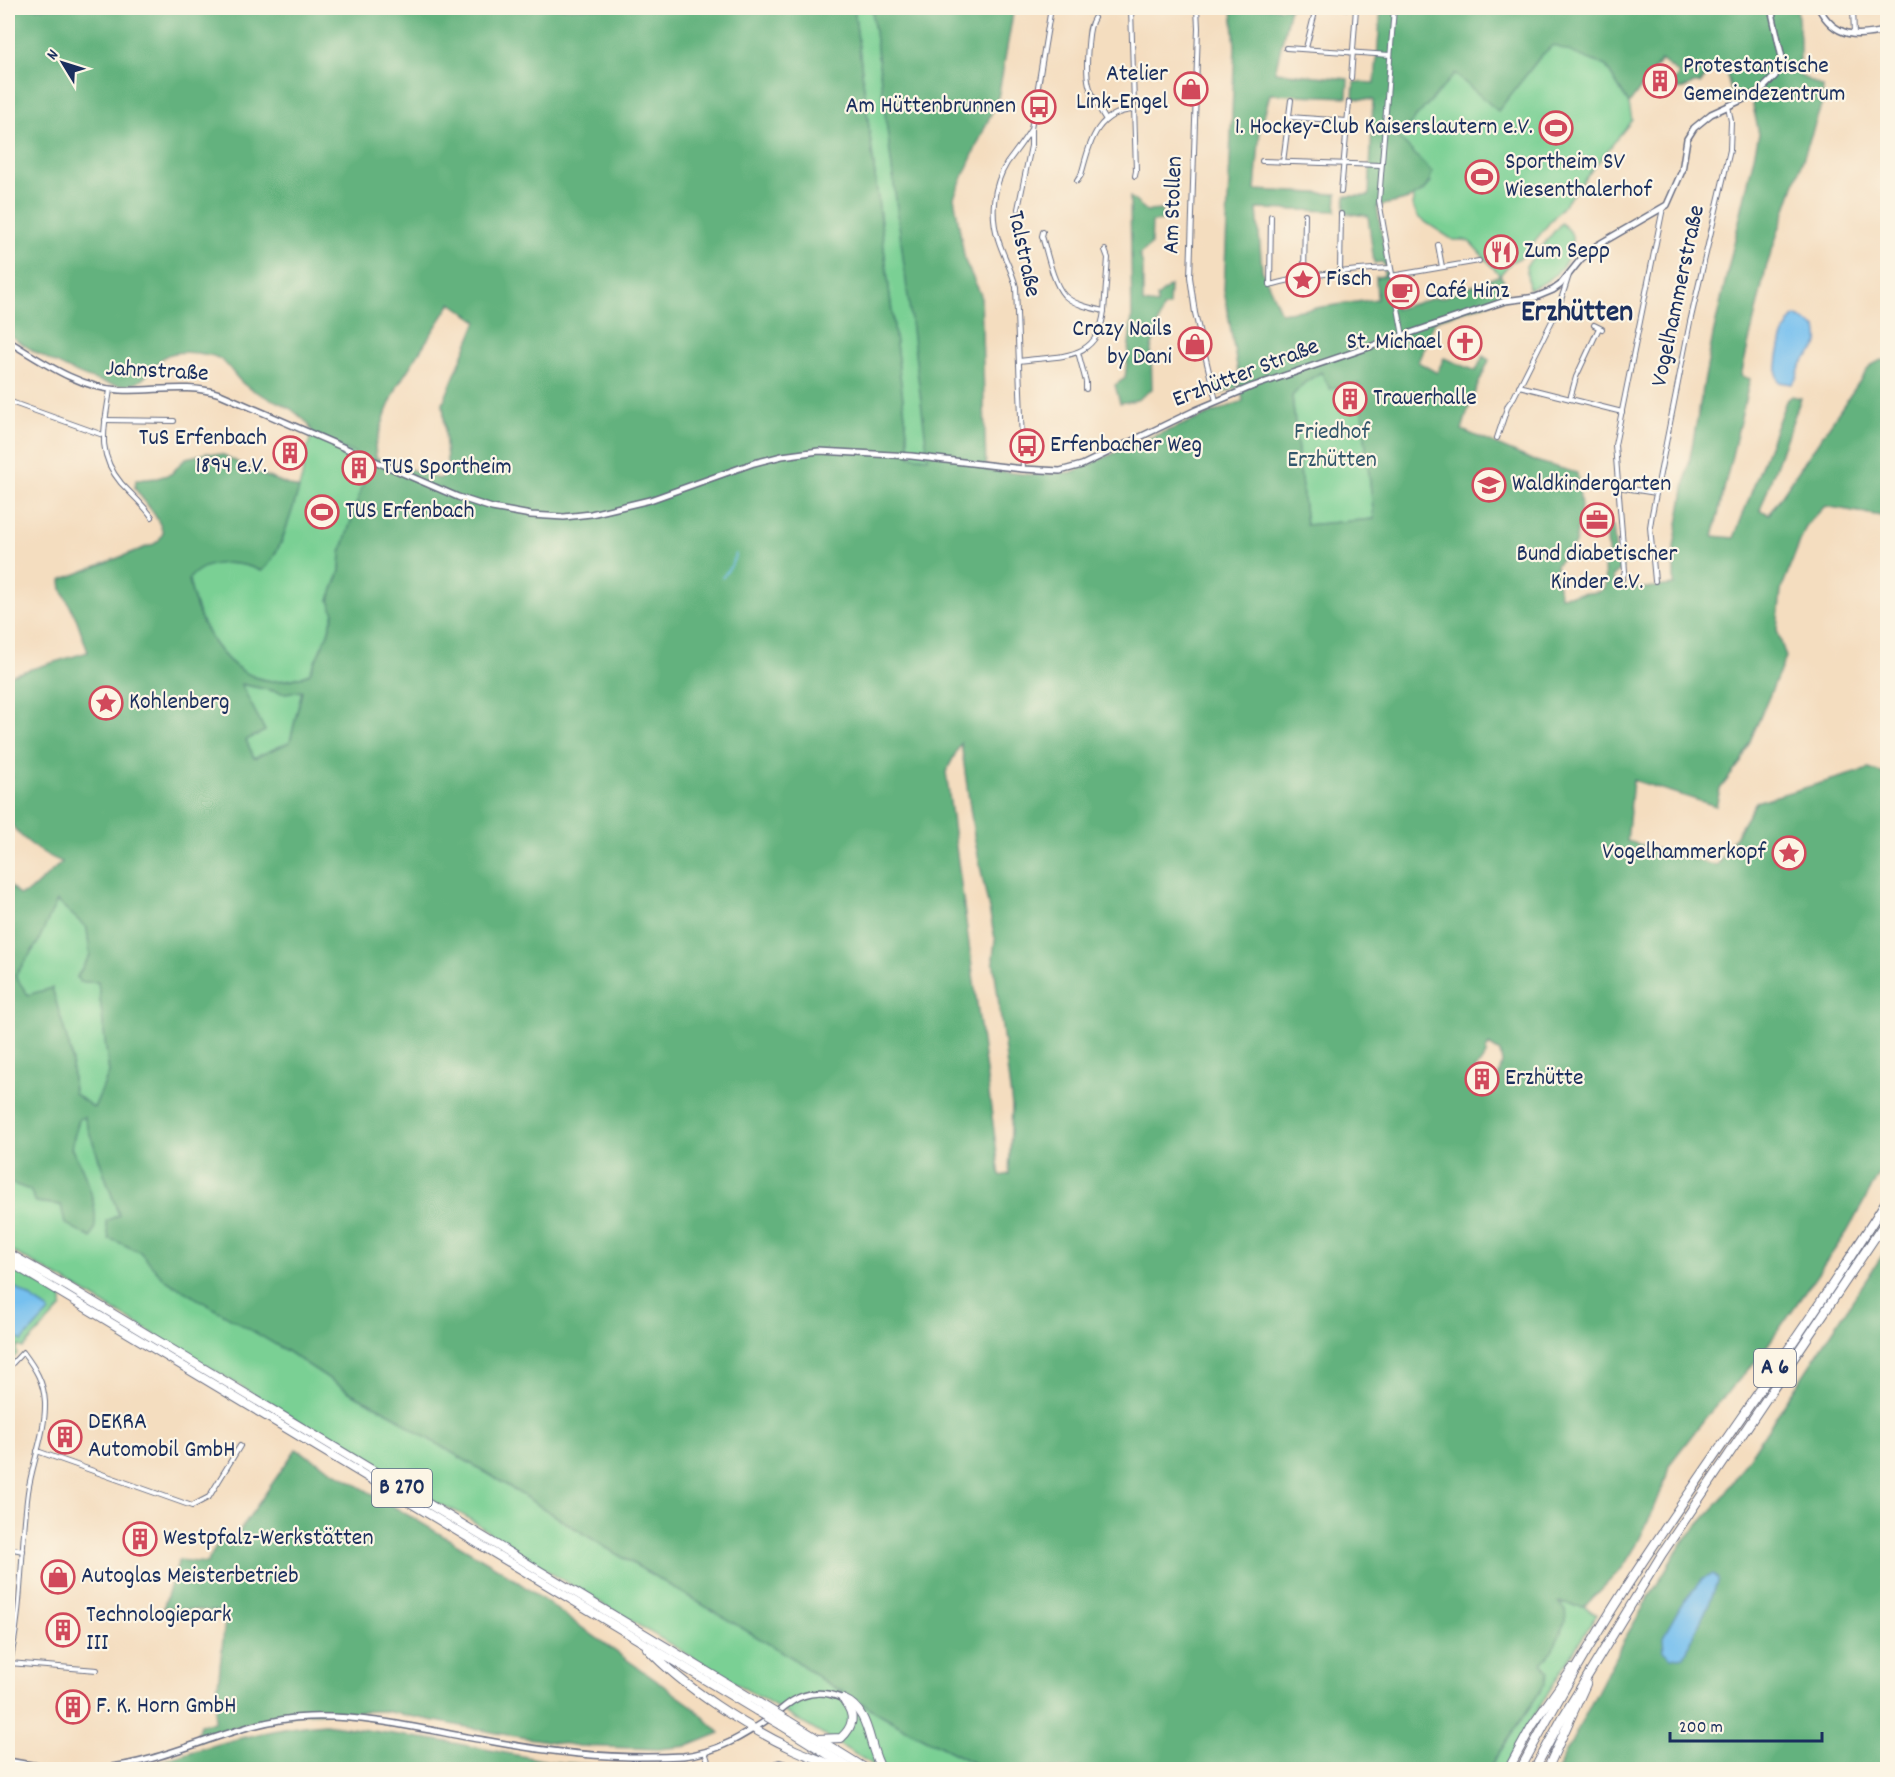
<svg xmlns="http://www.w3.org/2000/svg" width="1895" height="1777" font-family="Dekko,sans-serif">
  <rect width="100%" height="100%" fill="#fcf5e5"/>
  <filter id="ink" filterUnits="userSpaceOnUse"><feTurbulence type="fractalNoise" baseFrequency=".0167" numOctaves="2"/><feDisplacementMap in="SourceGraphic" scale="12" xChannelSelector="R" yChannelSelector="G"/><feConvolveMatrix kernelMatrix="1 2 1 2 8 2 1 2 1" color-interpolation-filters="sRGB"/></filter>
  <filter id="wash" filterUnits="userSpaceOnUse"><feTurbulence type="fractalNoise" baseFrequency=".008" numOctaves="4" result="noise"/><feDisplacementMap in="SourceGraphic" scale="24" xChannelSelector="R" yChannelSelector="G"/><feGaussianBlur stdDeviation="1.35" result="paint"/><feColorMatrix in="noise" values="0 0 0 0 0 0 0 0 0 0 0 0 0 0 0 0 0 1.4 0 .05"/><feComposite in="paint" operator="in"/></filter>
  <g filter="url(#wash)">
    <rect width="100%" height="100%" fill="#f4ddbf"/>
    <g fill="#7ad094" stroke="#4a8079" stroke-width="1.5">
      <polygon points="854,8 872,8 929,458 910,456"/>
      <polygon points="1553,44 1606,66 1629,104 1632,120 1522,257 1511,262 1500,275 1470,242 1464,240 1453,240 1419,218 1412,205 1414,196 1424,191 1431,182 1398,137 1455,74 1498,110 1540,57"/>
      <path d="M 1561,223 C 1564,226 1569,229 1571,233 C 1573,237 1572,243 1571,247 C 1567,268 1549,283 1529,289 L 1526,266 Z"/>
      <polygon points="1321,371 1359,384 1374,519 1306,525 1292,396 1304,383"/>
      <polygon points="1220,380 1240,386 1220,394 1217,393 1214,386"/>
      <path d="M 312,433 L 374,461 L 364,480 L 341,553 L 340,571 L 329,600 L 334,612 L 328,633 L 310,673 C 243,704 199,638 189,579 C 205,558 240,561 261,571 L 281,544 L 302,478 L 307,449 Z"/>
      <polygon points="240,684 283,693 302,691 290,742 254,758 246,740 265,731"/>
      <polygon points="56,900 87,928 90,955 77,977 80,982 98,981 109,1073 94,1108 74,1093 71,1053 52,988 28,995 14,976 37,944"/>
      <path d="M 84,1116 L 119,1216 L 116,1241 L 140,1252 L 351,1393 L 397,1417 L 413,1430 L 492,1476 L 605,1547 L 791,1657 L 822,1680 L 906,1729 L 985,1769 L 880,1769 L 497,1541 C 486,1527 453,1507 436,1504 L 72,1285 L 8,1249 L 8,1182 L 30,1190 L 36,1202 L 61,1205 L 95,1221 C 91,1194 85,1171 71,1148 L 79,1119 Z"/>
      <polygon points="8,1265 62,1297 62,1307 23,1348 19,1346 16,1349 17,1354 8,1364"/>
      <polygon points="1559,1603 1584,1607 1597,1614 1528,1725 1503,1769 1488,1770 1545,1684 1548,1672 1542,1663 1549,1656"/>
    </g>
    <g fill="#63b27e" stroke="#3f706e" stroke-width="1.5" fill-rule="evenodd">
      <path d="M 8,8 L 854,8 L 910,456 L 928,458 L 872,8 L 1014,8 L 998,98 L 954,197 L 965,261 L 981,295 L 986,470 L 1033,475 L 1072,472 L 1139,442 L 1243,401 L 1224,290 L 1235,47 L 1232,8 L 1290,8 L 1275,72 L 1348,79 L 1347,97 L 1270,94 L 1260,130 L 1255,190 L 1337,194 L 1336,211 L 1257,209 L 1262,270 L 1281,313 L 1377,299 L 1376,277 L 1384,276 L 1384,271 L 1388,271 L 1395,309 L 1435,298 L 1442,298 L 1500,275 L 1506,285 L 1508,297 L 1435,320 L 1418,362 L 1437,373 L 1444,358 L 1476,371 L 1483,356 L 1489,360 L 1470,403 L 1462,430 L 1532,460 L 1577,473 L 1581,506 L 1575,544 L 1556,565 L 1560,596 L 1598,592 L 1605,587 L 1604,564 L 1609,563 L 1606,526 L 1613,526 L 1616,557 L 1621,557 L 1622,568 L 1613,576 L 1614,584 C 1630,593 1656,586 1674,585 L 1674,547 L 1685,484 L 1713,335 L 1759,134 L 1750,92 L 1733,98 L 1726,72 L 1712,67 L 1700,84 L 1693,84 L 1679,90 L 1672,84 L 1679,74 L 1661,60 L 1629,104 L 1606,66 L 1553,45 L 1540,57 L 1498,111 L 1455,74 L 1398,137 L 1432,172 C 1428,199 1400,202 1377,206 L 1387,266 L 1384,266 L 1383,262 L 1374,263 L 1368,216 L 1344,213 L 1345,196 L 1369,196 L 1373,100 L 1353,98 L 1354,82 L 1375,83 L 1381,8 L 1797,8 L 1800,39 L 1800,76 L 1823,87 L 1822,103 L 1766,268 L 1741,376 L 1750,379 L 1713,536 L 1734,538 L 1786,401 L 1792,396 L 1801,398 L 1760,510 L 1769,514 L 1870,366 L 1881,360 L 1888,362 L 1887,517 L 1825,506 L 1806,526 L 1781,590 L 1777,630 L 1786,657 L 1741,762 L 1720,789 L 1716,806 L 1633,780 L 1627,841 L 1717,866 L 1756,802 L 1869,769 L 1887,775 L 1887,1160 L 1847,1232 L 1760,1356 L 1706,1417 L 1669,1465 L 1666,1479 L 1654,1509 L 1636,1546 L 1623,1567 L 1584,1607 L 1559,1603 C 1561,1606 1564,1608 1565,1611 C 1569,1623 1551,1655 1542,1663 L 1548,1672 L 1545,1684 L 1488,1769 L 985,1769 L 906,1729 L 822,1680 L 791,1657 L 605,1547 L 492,1476 L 413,1430 L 397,1417 L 351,1393 L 285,1350 L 165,1280 L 140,1252 L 116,1241 L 109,1239 L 106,1221 L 119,1215 L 84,1117 L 79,1119 L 71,1148 C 84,1168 104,1216 91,1238 L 65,1223 L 61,1205 L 36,1202 L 30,1190 L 8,1182 L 8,883 L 19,895 L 29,892 L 62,862 C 44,855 16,837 8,818 C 5,810 8,789 8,780 L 12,779 L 8,754 L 8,676 L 88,652 L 77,620 L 62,590 L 61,580 L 154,544 L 159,540 L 163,533 C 158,514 145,504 135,488 L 136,480 L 157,478 L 171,474 L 186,458 L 207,453 L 224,455 L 255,472 L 299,489 C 293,507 278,563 261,571 C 240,561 205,558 189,579 C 199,638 243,704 310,673 L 328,633 L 334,613 L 329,600 L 340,571 L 341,553 L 364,480 L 374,462 C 355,453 334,445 315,435 C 311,432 311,429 308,424 C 304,419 297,414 291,409 C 277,400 260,396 246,386 C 232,376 228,358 209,355 C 197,352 174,350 164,357 C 153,365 146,381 133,384 C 103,393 32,352 8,334 ZM 451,303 L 477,321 L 443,403 L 448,474 L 439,479 L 376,458 L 375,446 L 387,410 L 398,385 ZM 1321,372 L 1330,389 L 1359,384 L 1374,519 L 1306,525 L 1292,396 L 1304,383 ZM 241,684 L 283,693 L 302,691 L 290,742 L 254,758 L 246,740 L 265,731 ZM 961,743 L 974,836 L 995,939 L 993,958 L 1012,1106 L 1009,1174 L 1000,1176 L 946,772 ZM 57,901 L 87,928 L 90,955 L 77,977 L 80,982 L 98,982 L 109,1073 L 94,1108 L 74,1093 L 71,1053 L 52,988 L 28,995 L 15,976 L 37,944 ZM 1489,1045 L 1500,1052 L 1502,1063 L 1497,1081 L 1484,1084 L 1471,1076 L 1486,1055 L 1486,1050 Z"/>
      <polygon points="1130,197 1147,211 1162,210 1162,221 1152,222 1151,245 1140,254 1143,267 1143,303 1157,305 1157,297 1170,286 1169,306 1163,308 1151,349 1152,389 1137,400 1120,403 1115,385 1125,378 1132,317"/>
      <polygon points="1887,1248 1887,1769 1557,1770 1625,1638 1681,1544 1721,1500"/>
      <polygon points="296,1449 501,1570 692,1706 720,1733 688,1746 658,1749 579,1746 502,1734 384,1711 301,1713 263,1719 196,1741 200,1724 214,1722 226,1612 163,1608 179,1560 207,1563 220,1539 236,1536"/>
      <path d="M 325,1724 L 448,1742 L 553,1762 L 625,1767 L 662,1765 L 694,1769 L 145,1769 L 145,1766 C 205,1748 263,1728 325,1724 Z"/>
    </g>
    <g fill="#76c0ef" stroke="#4878a6" stroke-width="1.5">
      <path d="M 1796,316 L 1817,328 C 1823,355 1808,349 1800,367 C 1797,374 1798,379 1792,384 L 1779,382 C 1772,370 1783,322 1796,316 Z"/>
      <polygon points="13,1286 48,1309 49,1312 22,1341 17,1338 9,1293"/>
      <polygon points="1712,1574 1718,1579 1711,1599 1684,1656 1672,1658 1664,1651 1663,1637 1681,1605 1703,1578"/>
    </g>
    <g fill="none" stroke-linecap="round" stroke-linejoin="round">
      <polyline stroke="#76c0ef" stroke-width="1.5" points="722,578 731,566 736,554"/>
    </g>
  </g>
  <g filter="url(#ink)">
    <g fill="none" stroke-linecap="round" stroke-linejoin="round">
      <g stroke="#676c80" stroke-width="6">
        <g id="street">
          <polyline points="1131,8 1136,171 1135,176"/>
          <polyline points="1197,8 1198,28 1190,277 1195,313 1216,401"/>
          <polyline points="1343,8 1356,9"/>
          <polyline points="1394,8 1379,201 1403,336"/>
          <polyline points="1853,8 1854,34"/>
          <path d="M 1094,18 C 1089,26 1089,35 1088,45 C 1085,80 1087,89 1106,120"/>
          <polyline points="1286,48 1390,55"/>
          <polyline points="1306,48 1316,8"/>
          <polyline points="1351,78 1356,8"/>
          <polyline points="1289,117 1347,121"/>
          <polyline points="1262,161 1381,165"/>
          <polyline points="1283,162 1291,100"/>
          <path d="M 1077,181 L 1081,175 C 1090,144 1095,112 1134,110"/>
          <polyline points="1341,192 1349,102"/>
          <polyline points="1018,209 1031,146 1031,129"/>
          <path d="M 1271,216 L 1270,285 C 1310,274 1349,270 1390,268"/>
          <polyline points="1438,245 1442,267"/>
          <polyline points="1340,271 1341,214"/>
          <polyline points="1304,276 1305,214"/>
          <polyline points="1391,276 1479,261"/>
          <polyline points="1104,311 1108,258 1105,250"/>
          <polyline points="1594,325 1602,329"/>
          <polyline points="1078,352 1086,382 1086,389"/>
          <path d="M 1019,361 C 1061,355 1098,362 1104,311 C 1091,308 1074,305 1064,295 C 1053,283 1047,252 1042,236 L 1043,232"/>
          <polyline points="1519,386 1622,412"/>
          <path d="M 110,390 C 105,425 95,452 121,483 C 131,494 143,504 152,517"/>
          <polyline points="1570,399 1576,377 1599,328"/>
          <polyline points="8,401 103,435"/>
          <polyline points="105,420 174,421"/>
          <polyline points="1497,438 1508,405 1514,397 1558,309 1569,275"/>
          <path d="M 1023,469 L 1016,287 C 1012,270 1003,256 998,239 C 990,214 993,186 1007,163 C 1015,152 1024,141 1031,129 L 1051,8"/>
          <polyline points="1618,487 1656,493"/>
          <polyline points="1622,579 1625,571 1615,445 1663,208"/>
          <polyline points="1655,581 1650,527 1652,514 1690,322 1730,150 1731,121 1728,106"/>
          <path d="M 8,1368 L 23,1352 C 35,1368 44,1382 45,1402 C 46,1432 32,1463 28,1492 C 20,1551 23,1612 8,1670"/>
          <polyline points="37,1451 192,1506 209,1497 240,1446"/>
          <polyline points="8,1548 23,1551"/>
          <polyline points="9,1663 97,1670"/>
          <polyline points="705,1752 711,1770"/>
          <polyline points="756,1770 779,1762 808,1770"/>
        </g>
      </g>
      <g stroke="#676c80" stroke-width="8">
        <g id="secondary">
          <path d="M 1819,8 C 1835,38 1857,38 1888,30"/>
          <path d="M 8,341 C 41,361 80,389 120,390 C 153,392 187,383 220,394 L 458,497 L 492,508 L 531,515 L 564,517 L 591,514 L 650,500 L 754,463 L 782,456 L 819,451 L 911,456 L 1023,469 L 1060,471 L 1082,465 L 1196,410 L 1251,387 L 1505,301 L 1536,297 L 1553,290 L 1560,285 L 1581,259 L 1596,246 L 1667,205 L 1682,171 L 1687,139 L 1694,128 L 1711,114 L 1759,92 L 1775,76 L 1782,58 L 1771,8"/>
          <path d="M 8,1761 C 38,1767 71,1771 102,1768 C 172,1762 238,1719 309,1717 C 370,1715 429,1731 489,1741 C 553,1753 618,1760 683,1756 C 717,1753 745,1735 773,1716 C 782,1709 792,1699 803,1696 C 816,1691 831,1693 843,1699"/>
        </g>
      </g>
      <g stroke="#676c80" stroke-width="10">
        <g id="highway">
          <polyline points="8,1253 70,1288 764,1706"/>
          <polyline points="8,1261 757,1711"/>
          <path d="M 647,1648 C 683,1687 747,1728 795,1750 C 811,1757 827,1762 843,1770"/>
          <path d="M 843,1699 C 872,1711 867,1746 882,1770"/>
          <polyline points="787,1720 868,1770"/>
          <polyline points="781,1725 853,1770"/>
          <path d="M 818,1739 L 841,1738 C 853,1727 856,1716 845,1702"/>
          <polyline points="1508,1770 1532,1726 1572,1669"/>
          <path d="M 1520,1770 C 1553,1708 1587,1648 1625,1589 C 1710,1457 1805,1332 1888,1198"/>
          <polyline points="1534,1770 1564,1715 1662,1554 1888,1218"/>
          <polyline points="1547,1770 1586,1684"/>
        </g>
      </g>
      <use href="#street" stroke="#fff" stroke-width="4"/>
      <use href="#secondary" stroke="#fff" stroke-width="5"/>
      <use href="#highway" stroke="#fff" stroke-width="8"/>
      <g stroke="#676c80" stroke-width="10" stroke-linecap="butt">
        <g id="highway-bridge">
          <polyline points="764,1706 787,1720"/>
          <polyline points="757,1711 781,1725"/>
        </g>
      </g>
      <use href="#highway-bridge" stroke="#fff" stroke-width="8"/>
    </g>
  </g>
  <defs>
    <g id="building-ring" transform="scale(1.725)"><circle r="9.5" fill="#fcf5e5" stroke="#d1495b" stroke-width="1.5"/><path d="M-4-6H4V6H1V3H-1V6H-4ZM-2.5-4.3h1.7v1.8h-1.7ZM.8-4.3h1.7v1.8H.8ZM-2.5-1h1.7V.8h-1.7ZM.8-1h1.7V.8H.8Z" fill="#d1495b"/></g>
    <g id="shop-ring" transform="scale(1.725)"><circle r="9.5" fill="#fcf5e5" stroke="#d1495b" stroke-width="1.5"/><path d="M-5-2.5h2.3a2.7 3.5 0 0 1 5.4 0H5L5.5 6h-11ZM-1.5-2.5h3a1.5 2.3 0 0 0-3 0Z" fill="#d1495b"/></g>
    <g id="bus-ring" transform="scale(1.725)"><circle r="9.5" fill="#fcf5e5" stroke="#d1495b" stroke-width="1.5"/><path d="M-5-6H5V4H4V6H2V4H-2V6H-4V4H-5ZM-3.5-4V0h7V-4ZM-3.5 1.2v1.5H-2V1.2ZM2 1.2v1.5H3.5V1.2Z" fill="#d1495b"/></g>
    <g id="stadium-ring" transform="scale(1.725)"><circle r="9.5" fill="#fcf5e5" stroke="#d1495b" stroke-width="1.5"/><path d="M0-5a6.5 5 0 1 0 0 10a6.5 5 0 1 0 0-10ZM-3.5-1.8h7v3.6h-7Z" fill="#d1495b"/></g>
    <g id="restaurant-ring" transform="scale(1.725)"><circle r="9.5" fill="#fcf5e5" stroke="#d1495b" stroke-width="1.5"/><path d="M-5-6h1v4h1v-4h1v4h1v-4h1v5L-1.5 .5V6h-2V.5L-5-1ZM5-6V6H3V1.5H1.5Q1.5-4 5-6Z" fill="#d1495b"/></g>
    <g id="sight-ring" transform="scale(1.725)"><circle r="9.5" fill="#fcf5e5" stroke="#d1495b" stroke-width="1.5"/><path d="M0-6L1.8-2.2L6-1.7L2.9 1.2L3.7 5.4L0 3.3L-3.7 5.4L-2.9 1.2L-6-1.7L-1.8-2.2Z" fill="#d1495b"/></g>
    <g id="cafe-ring" transform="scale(1.725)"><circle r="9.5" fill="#fcf5e5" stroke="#d1495b" stroke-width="1.5"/><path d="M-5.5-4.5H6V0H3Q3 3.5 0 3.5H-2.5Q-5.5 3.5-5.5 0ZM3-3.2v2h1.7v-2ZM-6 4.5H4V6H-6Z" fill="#d1495b"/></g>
    <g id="church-ring" transform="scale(1.725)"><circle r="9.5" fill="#fcf5e5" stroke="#d1495b" stroke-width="1.5"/><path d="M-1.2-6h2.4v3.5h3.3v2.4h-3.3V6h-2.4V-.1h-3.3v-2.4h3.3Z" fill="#d1495b"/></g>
    <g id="school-ring" transform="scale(1.725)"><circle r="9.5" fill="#fcf5e5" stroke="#d1495b" stroke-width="1.5"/><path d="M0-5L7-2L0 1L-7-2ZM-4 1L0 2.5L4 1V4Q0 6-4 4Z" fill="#d1495b"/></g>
    <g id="office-ring" transform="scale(1.725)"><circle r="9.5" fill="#fcf5e5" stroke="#d1495b" stroke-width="1.5"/><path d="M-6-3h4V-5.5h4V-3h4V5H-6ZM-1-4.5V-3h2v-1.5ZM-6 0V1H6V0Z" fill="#d1495b"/></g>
  </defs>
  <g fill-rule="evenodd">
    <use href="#building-ring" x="1660" y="81"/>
    <use href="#shop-ring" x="1191" y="89"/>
    <use href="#bus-ring" x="1039" y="107"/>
    <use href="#stadium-ring" x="1556" y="128"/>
    <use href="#stadium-ring" x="1482" y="177"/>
    <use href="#restaurant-ring" x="1501" y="252"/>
    <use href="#sight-ring" x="1303" y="280"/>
    <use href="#cafe-ring" x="1402" y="292"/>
    <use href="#church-ring" x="1465" y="343"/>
    <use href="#shop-ring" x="1195" y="344"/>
    <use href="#building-ring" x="1350" y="399"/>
    <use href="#bus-ring" x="1027" y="446"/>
    <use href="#building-ring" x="290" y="453"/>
    <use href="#building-ring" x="359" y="468"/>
    <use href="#school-ring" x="1489" y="485"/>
    <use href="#stadium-ring" x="322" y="512"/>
    <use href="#office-ring" x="1597" y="520"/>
    <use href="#sight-ring" x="106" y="703"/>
    <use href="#sight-ring" x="1789" y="853"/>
    <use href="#building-ring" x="1482" y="1079"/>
    <use href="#building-ring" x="65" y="1437"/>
    <use href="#building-ring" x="140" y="1539"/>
    <use href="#shop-ring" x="58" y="1577"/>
    <use href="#building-ring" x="63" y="1630"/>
    <use href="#building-ring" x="73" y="1707"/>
  </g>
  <g text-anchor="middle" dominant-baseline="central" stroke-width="4.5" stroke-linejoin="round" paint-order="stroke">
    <g fill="#fcf5e5" stroke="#5e6a86" stroke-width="1.5">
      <rect x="1754" y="1349" width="42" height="38" rx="4.5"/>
      <rect x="372" y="1469" width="60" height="38" rx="4.5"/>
    </g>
    <g font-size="22" font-weight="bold" fill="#1b2f5e">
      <text x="1775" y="1368">A 6</text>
      <text x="402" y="1488">B 270</text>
    </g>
    <g font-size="24" fill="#1b2f5e" stroke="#fcf5e5" text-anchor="start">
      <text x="1683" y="67">Protestantische<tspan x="1683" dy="28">Gemeindezentrum</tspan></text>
      <text x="1168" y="75" text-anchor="end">Atelier<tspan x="1168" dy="28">Link-Engel</tspan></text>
      <text x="1016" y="107" text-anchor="end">Am Hüttenbrunnen</text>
      <text x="1533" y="128" text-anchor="end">1. Hockey-Club Kaiserslautern e.V.</text>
      <text x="1505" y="163">Sportheim SV<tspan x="1505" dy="28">Wiesenthalerhof</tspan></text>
      <text x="1524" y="252">Zum Sepp</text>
      <text x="1326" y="280">Fisch</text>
      <text x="1425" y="292">Café Hinz</text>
      <text x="1172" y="330" text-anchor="end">Crazy Nails<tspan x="1172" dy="28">by Dani</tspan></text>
      <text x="1442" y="343" text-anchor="end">St. Michael</text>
      <text x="1373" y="399">Trauerhalle</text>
      <text x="267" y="439" text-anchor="end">TuS Erfenbach<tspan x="267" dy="28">1894 e.V.</tspan></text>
      <text x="1050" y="446">Erfenbacher Weg</text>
      <text x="382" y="468">TUS Sportheim</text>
      <text x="1512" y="485">Waldkindergarten</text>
      <text x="345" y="512">TUS Erfenbach</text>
      <text x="1597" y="555" text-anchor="middle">Bund diabetischer<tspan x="1597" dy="28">Kinder e.V.</tspan></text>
      <text x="129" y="703">Kohlenberg</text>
      <text x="1766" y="853" text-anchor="end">Vogelhammerkopf</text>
      <text x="1505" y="1079">Erzhütte</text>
      <text x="88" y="1423">DEKRA<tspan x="88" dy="28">Automobil GmbH</tspan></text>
      <text x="163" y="1539">Westpfalz-Werkstätten</text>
      <text x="81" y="1577">Autoglas Meisterbetrieb</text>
      <text x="86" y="1616">Technologiepark<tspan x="86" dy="28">III</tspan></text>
      <text x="96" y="1707">F. K. Horn GmbH</text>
    </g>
    <g font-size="24" fill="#1b2f5e" stroke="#fcf5e5">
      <text transform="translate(1174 205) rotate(-88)">Am Stollen</text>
      <text transform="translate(1023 254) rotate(78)">Talstraße</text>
      <text transform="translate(1679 296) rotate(-78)">Vogelhammerstraße</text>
      <text transform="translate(157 372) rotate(3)">Jahnstraße</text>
      <text transform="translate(1246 374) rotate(-21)">Erzhütter Straße</text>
    </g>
    <g font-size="24" fill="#33576c" stroke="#fcf5e5">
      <text x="1332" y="433">Friedhof<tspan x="1332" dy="28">Erzhütten</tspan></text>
    </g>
    <g font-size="30" font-weight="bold" fill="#1b2f5e" stroke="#fcf5e5">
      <text x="1577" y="314">Erzhütten</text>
    </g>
  </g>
  <rect width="1895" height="1777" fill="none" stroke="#fcf5e5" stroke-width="30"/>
  <g transform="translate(63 63) rotate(308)" stroke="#fcf5e5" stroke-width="4.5" paint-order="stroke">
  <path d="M0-4.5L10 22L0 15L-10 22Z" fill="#1b2f5e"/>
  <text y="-9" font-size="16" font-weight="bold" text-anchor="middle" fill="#1b2f5e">N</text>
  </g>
  <path d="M1670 1732v9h152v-9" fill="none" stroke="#1b2f5e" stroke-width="3"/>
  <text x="1679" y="1732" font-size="18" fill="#1b2f5e" stroke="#fcf5e5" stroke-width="4.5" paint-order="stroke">200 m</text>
</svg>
